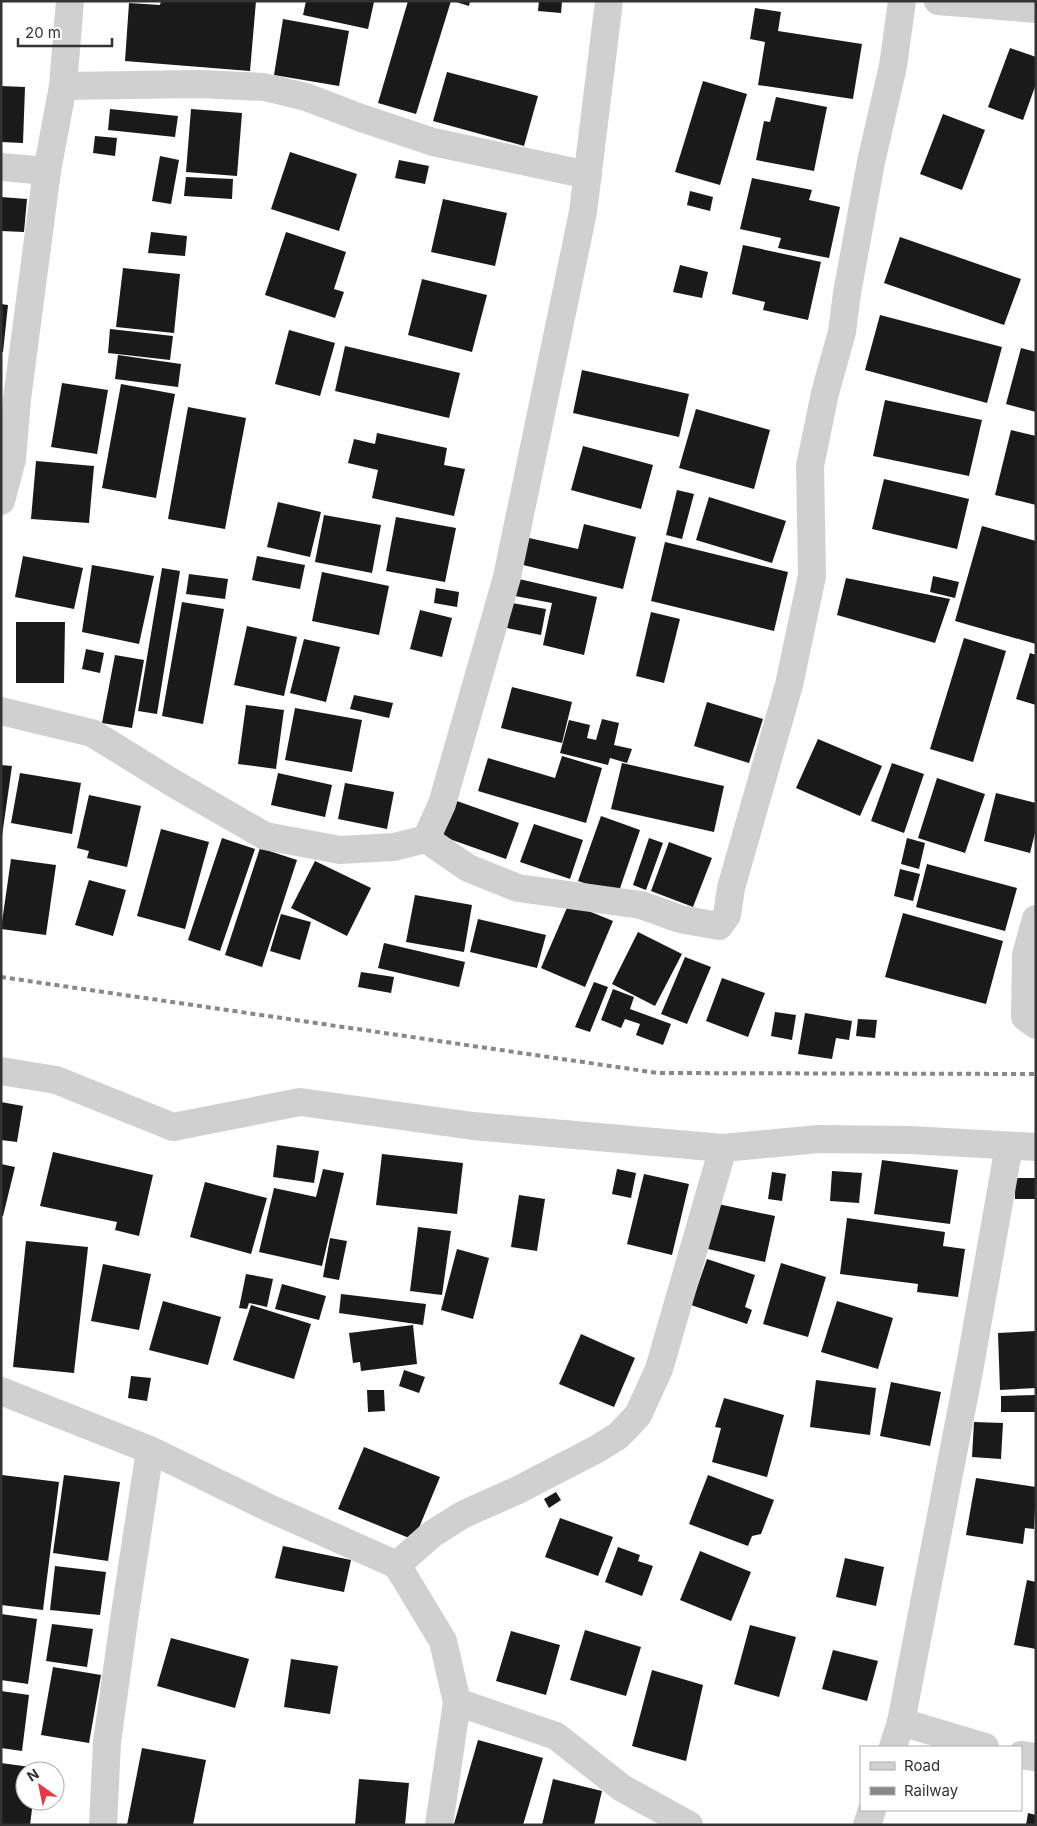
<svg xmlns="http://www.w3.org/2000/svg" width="1037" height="1826" font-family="Inter,sans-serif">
  <rect width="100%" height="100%" fill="#fff"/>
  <g fill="#1a1a1a">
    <polygon points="161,1 256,1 250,71 125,61 129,3 160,5"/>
    <polygon points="306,1 374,2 368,29 303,15"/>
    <polygon points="408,1 451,1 416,114 378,103"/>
    <polygon points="453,1 470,1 469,6"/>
    <polygon points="539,1 562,1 561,13 538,11"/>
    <polygon points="755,8 781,12 778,31 862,44 853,99 758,85 765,42 750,39"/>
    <polygon points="283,19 349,31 339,86 274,75"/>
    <polygon points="1010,48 1036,57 1036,84 1023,120 988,107"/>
    <polygon points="447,72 538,96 524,146 433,121"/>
    <polygon points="703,81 747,94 720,185 675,172"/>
    <polygon points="1,86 25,87 23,143 1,142"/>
    <polygon points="776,97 827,107 814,171 756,160 764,121 770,122"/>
    <polygon points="110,109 178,116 175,137 108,130"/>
    <polygon points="191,109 242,113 237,176 186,172"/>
    <polygon points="943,114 985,130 962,190 920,174"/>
    <polygon points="95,136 117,138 115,156 93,153"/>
    <polygon points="290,152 357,174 339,231 271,209"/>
    <polygon points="160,156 179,160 171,204 152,201"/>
    <polygon points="399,160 429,166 425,184 395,178"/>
    <polygon points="186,177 233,179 232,199 184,196"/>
    <polygon points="752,178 812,190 809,200 840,207 829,258 778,248 781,238 740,229"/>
    <polygon points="690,191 713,197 710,211 687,205"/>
    <polygon points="1,197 27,199 24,232 1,231"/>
    <polygon points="443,199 507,213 495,266 431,252"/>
    <polygon points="151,232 187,236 185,256 148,253"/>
    <polygon points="286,232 346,252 334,289 344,292 335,318 265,295"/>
    <polygon points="900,237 1021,279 1004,325 884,283"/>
    <polygon points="743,245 821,262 808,320 763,310 765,302 732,294"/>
    <polygon points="680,265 708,272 702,298 673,292"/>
    <polygon points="123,268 180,274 174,333 116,327"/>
    <polygon points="422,279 487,295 472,352 408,335"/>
    <polygon points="1,304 8,305 3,352 1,352"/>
    <polygon points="880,315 1002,347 987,403 865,370"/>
    <polygon points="110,329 173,336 170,360 108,353"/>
    <polygon points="289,330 335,343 320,396 275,384"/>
    <polygon points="345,346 460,373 449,418 335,391"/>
    <polygon points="1021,348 1036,352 1036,412 1006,404"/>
    <polygon points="118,355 181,364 178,387 115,379"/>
    <polygon points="582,370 689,394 679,437 573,413"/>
    <polygon points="62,383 108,390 97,454 51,447"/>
    <polygon points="121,384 175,394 156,498 102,488"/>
    <polygon points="885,400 982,420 969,476 873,456"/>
    <polygon points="188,407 246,418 225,529 168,519"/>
    <polygon points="696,409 770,430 754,489 679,468"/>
    <polygon points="1011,430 1036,436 1036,505 995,495"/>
    <polygon points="377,433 447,448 444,465 465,469 454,516 372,498 378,470 348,463 354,439 375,444"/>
    <polygon points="583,446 653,465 641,509 571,490"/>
    <polygon points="36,461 94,466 89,523 31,519"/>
    <polygon points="884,479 969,499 957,549 872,529"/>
    <polygon points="677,490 694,494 682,539 666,535"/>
    <polygon points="709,497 786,521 772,563 696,540"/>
    <polygon points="278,502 321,512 310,557 267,547"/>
    <polygon points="324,515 381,525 372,573 315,562"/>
    <polygon points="396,517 456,528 445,582 386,571"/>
    <polygon points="584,524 636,537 623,589 523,565 529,538 578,549"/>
    <polygon points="982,526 1036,541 1036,644 955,621"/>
    <polygon points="665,542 788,572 774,631 651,601"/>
    <polygon points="23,556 83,568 74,609 15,597"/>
    <polygon points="257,556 305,565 300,589 252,580"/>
    <polygon points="92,565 154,576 139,644 82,632"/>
    <polygon points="162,568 180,571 157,714 138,711"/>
    <polygon points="322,572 389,586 379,635 312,621"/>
    <polygon points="189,574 228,579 225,599 186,594"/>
    <polygon points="933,576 959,582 955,598 930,592"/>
    <polygon points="846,578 950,599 935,643 837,615"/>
    <polygon points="519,579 597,597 584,655 543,645 552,603 515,596"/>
    <polygon points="436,588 459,592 457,607 434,603"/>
    <polygon points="182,602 224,609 203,724 162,716"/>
    <polygon points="512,603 546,609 541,635 507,628"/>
    <polygon points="420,610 452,618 442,657 410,649"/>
    <polygon points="651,612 680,619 664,683 636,676"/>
    <polygon points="16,622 65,622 64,683 16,683"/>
    <polygon points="247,626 297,637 284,696 234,685"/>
    <polygon points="964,638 1006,651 973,762 930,749"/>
    <polygon points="304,639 340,647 326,702 290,693"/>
    <polygon points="86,649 104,653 100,673 82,669"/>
    <polygon points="1030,653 1036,655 1036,705 1016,699"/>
    <polygon points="115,655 144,660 132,728 102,723"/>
    <polygon points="512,687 572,702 562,743 501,728"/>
    <polygon points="354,695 393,703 389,718 350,709"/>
    <polygon points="707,702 763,719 749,763 694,746"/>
    <polygon points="246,705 284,710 276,769 238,764"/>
    <polygon points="295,708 362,720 352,772 285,760"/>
    <polygon points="602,719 619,723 614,745 632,749 627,763 610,758 608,765 560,753 569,720 590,725 587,738 596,740"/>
    <polygon points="818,739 882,766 860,816 796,788"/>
    <polygon points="562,756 602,768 586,823 478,791 488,758 555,778"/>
    <polygon points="622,763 724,786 714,832 611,809"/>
    <polygon points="892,763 924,774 904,833 871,821"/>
    <polygon points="1,765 12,766 2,836 1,836"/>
    <polygon points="20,773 81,783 72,834 11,823"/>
    <polygon points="278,773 332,785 325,817 271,805"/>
    <polygon points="937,778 985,794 965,853 918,838"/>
    <polygon points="345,783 394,792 387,829 338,819"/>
    <polygon points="996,793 1036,803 1036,829 1030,853 984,841"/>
    <polygon points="89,795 141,806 127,867 87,858 89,851 77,848"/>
    <polygon points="454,800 519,823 506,859 441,836"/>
    <polygon points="601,816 640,830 618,894 578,881"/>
    <polygon points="534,824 583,840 570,879 520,862"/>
    <polygon points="161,829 209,842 185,929 137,916"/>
    <polygon points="222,838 255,849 220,951 188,940"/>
    <polygon points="649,838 663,843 646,890 633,885"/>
    <polygon points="907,838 925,843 919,869 901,864"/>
    <polygon points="669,842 712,858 693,907 651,891"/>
    <polygon points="260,848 297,860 262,967 225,955"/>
    <polygon points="11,859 56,865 46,935 1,929"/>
    <polygon points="315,861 371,888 347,936 291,908"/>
    <polygon points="927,864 1017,888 1005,931 916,907"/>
    <polygon points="900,869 920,874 913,901 894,896"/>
    <polygon points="89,880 126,890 113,936 75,925"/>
    <polygon points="415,895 472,905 464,952 406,942"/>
    <polygon points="569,903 613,921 585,987 541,968"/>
    <polygon points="903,913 1003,941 986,1004 885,977"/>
    <polygon points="281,914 311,922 300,960 270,951"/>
    <polygon points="478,919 546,935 537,968 470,952"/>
    <polygon points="638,932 682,954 655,1006 612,984"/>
    <polygon points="384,943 465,962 459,987 378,968"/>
    <polygon points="685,957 711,967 687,1024 661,1014"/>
    <polygon points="361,972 394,977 391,993 358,987"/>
    <polygon points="722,978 765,993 748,1037 706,1021"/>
    <polygon points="594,982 608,987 590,1032 575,1027"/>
    <polygon points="613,989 634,997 630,1009 671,1024 663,1045 636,1035 640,1024 625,1019 621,1028 601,1020"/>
    <polygon points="775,1012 796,1015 792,1040 771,1036"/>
    <polygon points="805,1013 852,1021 849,1040 836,1038 832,1059 798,1054"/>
    <polygon points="858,1019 877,1020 875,1038 856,1036"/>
    <polygon points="1,1102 23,1106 17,1142 1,1140"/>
    <polygon points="277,1145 319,1151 314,1183 273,1177"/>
    <polygon points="53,1152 153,1175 139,1236 115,1230 117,1222 40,1206"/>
    <polygon points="382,1154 463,1163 457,1214 376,1205"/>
    <polygon points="882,1160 958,1170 950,1224 874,1214"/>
    <polygon points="1,1164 15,1167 3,1216 1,1216"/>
    <polygon points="323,1169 344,1173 322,1266 259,1252 274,1188 316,1197"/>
    <polygon points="617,1169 636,1173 631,1198 612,1194"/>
    <polygon points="832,1171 862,1173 859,1203 830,1201"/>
    <polygon points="772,1172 786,1174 782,1201 768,1199"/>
    <polygon points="644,1174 689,1184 672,1255 627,1244"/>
    <rect x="1015" y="1178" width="21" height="21"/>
    <polygon points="205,1182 267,1198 251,1254 190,1237"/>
    <polygon points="519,1195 545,1199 537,1251 511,1247"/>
    <polygon points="718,1204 775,1216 765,1262 708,1249"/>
    <polygon points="847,1218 945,1232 943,1246 965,1249 958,1297 917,1292 918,1284 840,1274"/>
    <polygon points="418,1227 451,1231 442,1295 410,1291"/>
    <polygon points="330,1238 347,1241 339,1280 323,1277"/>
    <polygon points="26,1241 88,1247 74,1373 13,1367"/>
    <polygon points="457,1249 489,1258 473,1319 441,1310"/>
    <polygon points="707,1259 755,1275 745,1307 752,1310 747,1324 691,1305"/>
    <polygon points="781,1263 826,1277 808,1337 763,1324"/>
    <polygon points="103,1264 151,1274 139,1330 91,1321"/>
    <polygon points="246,1274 273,1279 267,1307 249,1303 247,1309 239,1308"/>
    <polygon points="282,1284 326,1296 319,1320 275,1309"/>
    <polygon points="341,1294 426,1304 423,1325 339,1313"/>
    <polygon points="163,1301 221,1317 208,1365 149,1350"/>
    <polygon points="837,1301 893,1318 878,1369 821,1352"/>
    <polygon points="251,1305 311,1324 294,1379 233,1360"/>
    <polygon points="413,1325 417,1364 361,1371 360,1362 353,1363 349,1333"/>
    <polygon points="1036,1331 1036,1388 1000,1390 998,1333"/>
    <polygon points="581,1334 635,1358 614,1407 559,1384"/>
    <polygon points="404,1370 425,1377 419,1393 399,1386"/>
    <polygon points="131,1376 151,1378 147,1401 128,1398"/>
    <polygon points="816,1380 876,1388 870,1435 810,1427"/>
    <polygon points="891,1382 941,1392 930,1446 880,1436"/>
    <polygon points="367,1390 384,1390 385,1411 368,1412"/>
    <polygon points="1036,1395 1036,1412 1001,1412 1001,1396"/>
    <polygon points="724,1398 784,1415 767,1477 712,1462 721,1428 715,1427"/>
    <polygon points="974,1422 1003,1423 1001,1459 972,1457"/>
    <polygon points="364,1447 440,1477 414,1540 338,1509"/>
    <polygon points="2,1475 59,1482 43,1610 1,1605"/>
    <polygon points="64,1475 120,1482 108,1561 53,1553"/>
    <polygon points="708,1475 774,1500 761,1534 752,1536 748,1546 689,1524"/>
    <polygon points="976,1478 1036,1487 1034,1529 1025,1528 1023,1544 966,1535"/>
    <polygon points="556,1492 561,1500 549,1508 544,1499"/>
    <polygon points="560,1518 613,1537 598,1576 545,1557"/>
    <polygon points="283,1546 351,1560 344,1592 275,1578"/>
    <polygon points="618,1547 640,1555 638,1561 653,1566 642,1596 605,1582"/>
    <polygon points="700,1551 751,1572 731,1621 680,1600"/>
    <polygon points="845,1558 884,1567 876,1606 836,1597"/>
    <polygon points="55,1566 106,1572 100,1615 50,1610"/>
    <polygon points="1027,1580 1036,1582 1036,1649 1014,1645"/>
    <polygon points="1,1614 37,1619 28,1684 1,1680"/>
    <polygon points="52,1624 93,1629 87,1667 46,1661"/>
    <polygon points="750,1625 796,1637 779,1697 734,1684"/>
    <polygon points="585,1630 641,1647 626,1696 570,1680"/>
    <polygon points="511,1631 560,1645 546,1695 496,1681"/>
    <polygon points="171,1638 249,1659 235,1708 157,1686"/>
    <polygon points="833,1650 878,1661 867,1701 822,1689"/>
    <polygon points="291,1659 338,1666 330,1714 284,1707"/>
    <polygon points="53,1667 101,1675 89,1743 41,1735"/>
    <polygon points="652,1670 703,1685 686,1761 632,1746"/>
    <polygon points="1,1691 29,1695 22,1751 1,1748"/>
    <polygon points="478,1740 543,1758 523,1825 454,1824"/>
    <polygon points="142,1748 206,1760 193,1825 127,1825"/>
    <polygon points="1,1763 38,1768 37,1771 25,1771 25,1801 33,1801 30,1825 1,1825"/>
    <polygon points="359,1779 409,1783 405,1825 355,1825"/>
    <polygon points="553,1779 602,1791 594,1825 542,1825"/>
    <polygon points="1028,1813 1036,1815 1036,1825 1026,1825"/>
  </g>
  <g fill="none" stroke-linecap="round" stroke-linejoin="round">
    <g stroke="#d0d0d0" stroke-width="28">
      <polyline points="938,1 1036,9"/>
      <polyline points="63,86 199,84 264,87 306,97 361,118 433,142 588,175"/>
      <polyline points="1,167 47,171"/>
      <polyline points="1,501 12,459 17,399 47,171 63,86 70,1"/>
      <polyline points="1,711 92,733 173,783 265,836 340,850 394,847 426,839 468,868 518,888 641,905 680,919 719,926 727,915 731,888 789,685 812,576 810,466 825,393 842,332 847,293 871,162 893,66 902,1"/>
      <polyline points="426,839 442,804 507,577 583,212 609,1"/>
      <polyline points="1036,919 1026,955 1025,1017 1036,1025"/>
      <polyline points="1,1071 56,1080 173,1127 300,1102 473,1126 723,1148 819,1139 910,1140 1036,1147"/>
      <polyline points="1,1391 150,1450 269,1508 397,1565 443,1641 457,1702 556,1736 622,1788 689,1825"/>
      <polyline points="397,1565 432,1534 464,1514 516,1491 597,1449 618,1436 638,1415 659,1369 723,1148"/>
      <polyline points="901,1722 985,1747"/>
      <polyline points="893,1747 901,1722 969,1371 1009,1146"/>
      <polyline points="1021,1755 1036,1757"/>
      <polyline points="103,1825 107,1742 125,1613 150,1450"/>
      <polyline points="439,1825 457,1702"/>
      <polyline points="867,1825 872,1810"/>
    </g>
    <polyline stroke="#888" stroke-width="4" stroke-dasharray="5 4" stroke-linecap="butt" points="1,977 658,1073 1036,1074"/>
  </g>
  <rect width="1037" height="1826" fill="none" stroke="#333333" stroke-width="5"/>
  <rect x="860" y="1746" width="162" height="65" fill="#ffffff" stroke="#adadad"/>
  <rect x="870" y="1762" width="25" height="8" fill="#d0d0d0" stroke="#adadad"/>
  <text x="904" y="1771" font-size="15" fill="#333333">Road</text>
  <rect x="870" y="1787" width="25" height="8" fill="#888888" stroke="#adadad"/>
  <text x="904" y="1796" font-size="15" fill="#333333">Railway</text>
  <g transform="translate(40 1786) rotate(327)"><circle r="24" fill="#ffffff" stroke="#adadad"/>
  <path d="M0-4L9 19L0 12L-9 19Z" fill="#e63946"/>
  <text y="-8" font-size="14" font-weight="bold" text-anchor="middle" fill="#333333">N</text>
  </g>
  <path d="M18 38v8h94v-8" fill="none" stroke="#333333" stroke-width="2.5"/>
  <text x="25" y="38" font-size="15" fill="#333333" stroke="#ffffff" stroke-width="4" paint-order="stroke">20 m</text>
</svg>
